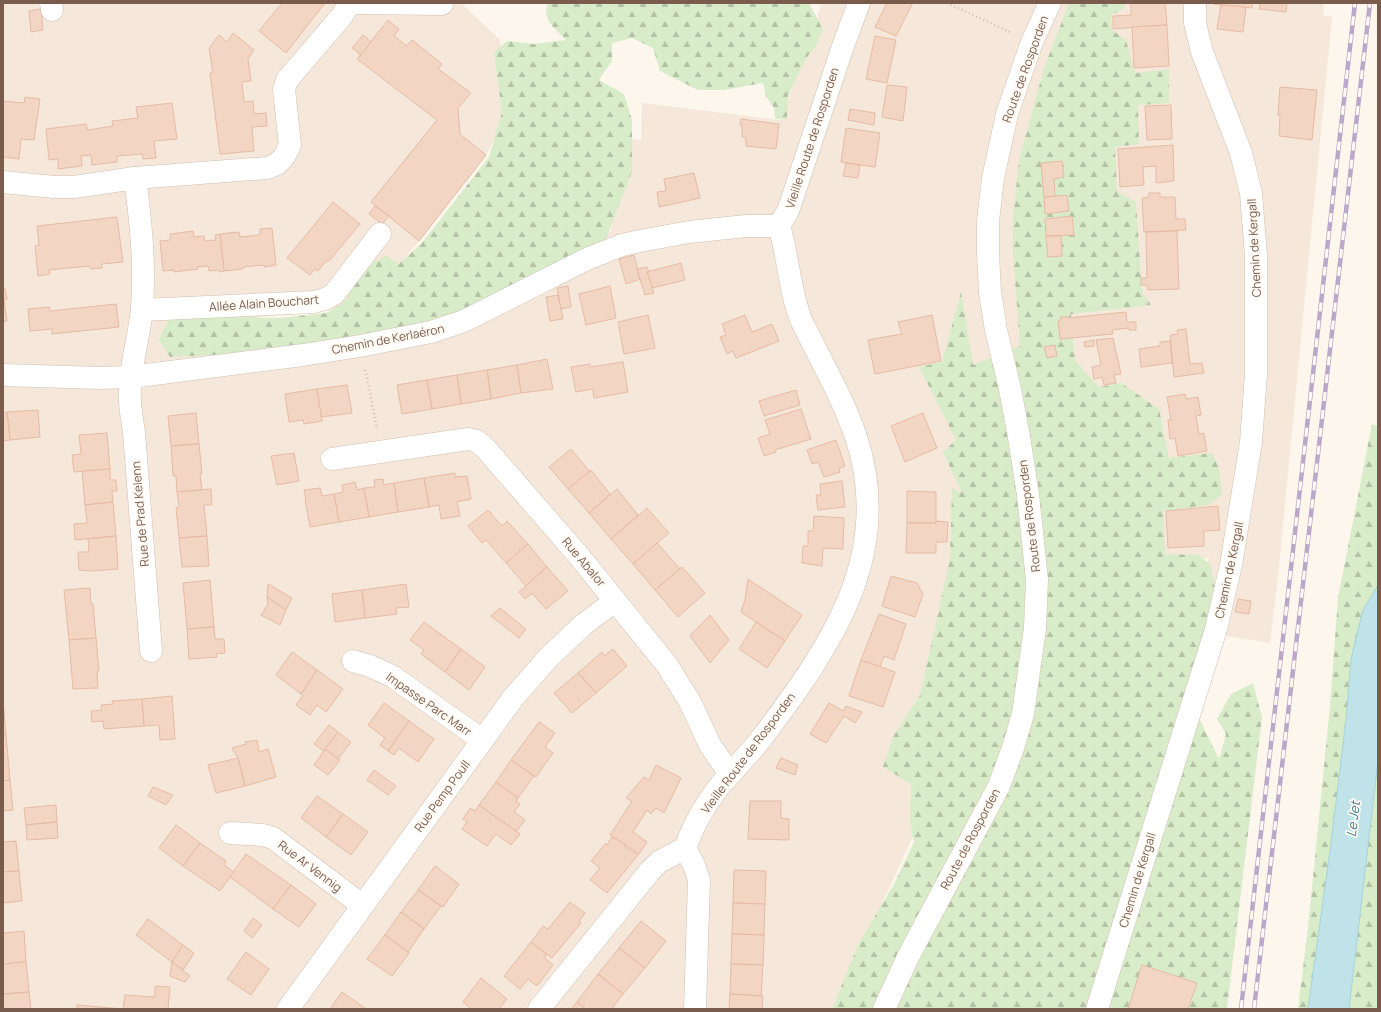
<svg xmlns="http://www.w3.org/2000/svg" width="1381" height="1012" font-family="Manrope,sans-serif">
  <defs>
    <pattern id="forest-firs" width="22" height="20" patternUnits="userSpaceOnUse"><rect width="22" height="20" fill="#d8ecc9"/><path d="M5 1l3.5 6h-7zM16 11l3.5 6h-7z" fill="#b4c2a5"/></pattern>
  </defs>
  <rect width="100%" height="100%" fill="#fdf6ec"/>
  <polygon fill="#f5e8da" points="3,3 461,3 500,40 507,115 486,155 419,241 397,267 347,308 260,317 264,348 570,248 611,231 617,138 641,140 642,103 781,120 822,3 1324,3 1323,15 1332,17 1278,577 1270,643 1226,636 1184,627 1209,558 1129,564 992,524 941,776 833,1009 3,1009"/>
  <g fill="url(#forest-firs)">
    <path d="M 548,3 L 809,3 L 823,30 L 816,46 L 809,54 L 804,62 L 788,96 L 787,119 L 775,119 L 774,108 L 766,96 L 763,83 L 724,90 L 698,90 L 660,71 L 653,48 L 632,38 L 612,43 L 612,61 L 599,80 L 624,94 L 632,120 L 632,171 L 604,244 L 450,317 L 411,331 L 250,353 L 170,357 L 159,340 L 170,316 L 279,318 L 326,313 L 340,305 L 348,298 L 353,277 L 376,261 L 386,256 L 399,264 L 422,243 L 489,157 L 502,112 L 494,52 L 507,41 L 534,44 L 566,40 C 556,29 541,20 548,3 Z"/>
    <path d="M 1069,3 L 1125,3 L 1123,9 L 1111,15 L 1112,30 L 1126,40 L 1135,73 L 1169,69 L 1169,103 L 1138,105 L 1139,144 L 1115,147 L 1117,191 L 1136,202 L 1142,292 L 1151,305 L 1071,314 L 1075,361 L 1099,387 L 1121,383 L 1159,409 L 1169,458 L 1212,453 C 1220,466 1221,479 1222,495 L 1208,505 L 1163,511 L 1165,554 L 1199,555 L 1211,565 L 1216,596 L 1199,718 L 1219,759 L 1226,734 L 1217,719 L 1231,694 L 1253,683 L 1262,717 L 1227,1009 L 832,1009 L 858,945 L 894,884 L 914,842 L 910,824 L 911,784 L 883,767 L 893,737 L 920,695 L 924,677 L 950,559 L 952,488 L 962,493 L 943,452 L 956,440 L 919,367 L 942,362 L 961,292 L 973,365 L 1020,346 L 1013,254 L 1013,218 L 1019,160 L 1044,68 Z"/>
    <polygon points="1372,424 1378,426 1378,1009 1298,1009 1308,928 1330,706 1338,598"/>
  </g>
  <polygon fill="#bfe3e8" stroke="#a5d3da" points="1378,585 1378,761 1349,1009 1308,1009 1330,851 1346,720 1351,659 1363,610"/>
  <g fill="#f3d5c3" stroke="#e6bba3">
    <polygon points="282,3 325,3 286,53 259,31"/>
    <polygon points="887,3 909,3 912,4 896,36 875,27"/>
    <polygon points="1131,3 1165,3 1167,25 1113,29 1113,16 1131,15"/>
    <polygon points="1212,3 1253,3 1252,8 1213,4"/>
    <polygon points="1260,3 1287,3 1286,12 1259,9"/>
    <polygon points="1221,5 1246,7 1243,32 1217,29"/>
    <polygon points="41,9 43,30 31,32 29,11"/>
    <polygon points="388,20 399,29 394,36 407,46 412,40 442,64 438,69 471,93 458,108 460,134 486,155 419,241 371,202 437,120 357,59"/>
    <polygon points="1167,25 1169,66 1134,68 1132,27"/>
    <polygon points="233,33 254,50 248,59 251,81 242,82 244,102 253,101 254,114 266,113 267,126 252,127 254,151 220,154 210,73 213,73 209,48 219,35 227,42"/>
    <polygon points="363,35 371,42 361,55 352,48"/>
    <polygon points="875,36 896,40 887,83 866,79"/>
    <polygon points="887,85 907,87 903,121 882,117"/>
    <polygon points="1280,87 1317,90 1312,140 1279,136 1280,116 1278,115"/>
    <polygon points="25,97 40,99 34,140 21,139 19,159 3,157 3,101 24,103"/>
    <polygon points="172,103 177,139 154,141 156,158 143,159 142,154 117,156 117,162 92,165 91,155 81,156 82,166 58,169 58,159 49,160 46,129 86,124 88,130 113,126 112,121 138,118 136,107"/>
    <polygon points="1171,105 1172,139 1147,140 1145,106"/>
    <polygon points="850,109 875,113 874,125 848,120"/>
    <polygon points="741,119 779,124 776,149 746,146 746,138 742,137 742,125 740,125"/>
    <polygon points="846,128 880,133 875,167 841,162"/>
    <polygon points="1173,145 1174,181 1156,183 1156,166 1143,167 1144,185 1120,187 1118,149"/>
    <polygon points="1062,161 1064,177 1054,179 1055,196 1044,197 1041,163"/>
    <polygon points="846,163 860,165 858,178 843,176"/>
    <polygon points="694,173 700,198 659,207 657,192 666,191 664,179"/>
    <polygon points="1149,193 1160,193 1160,197 1175,197 1176,219 1185,219 1186,230 1144,232 1142,198 1149,197"/>
    <polygon points="1067,195 1069,211 1045,214 1044,197"/>
    <polygon points="333,202 360,224 329,261 327,260 318,271 315,269 310,275 287,258"/>
    <polygon points="375,206 389,216 382,224 369,214"/>
    <polygon points="1072,216 1074,235 1046,236 1045,219"/>
    <polygon points="117,217 123,262 102,264 102,268 91,269 89,266 49,270 50,274 38,276 35,246 39,245 37,226"/>
    <polygon points="272,228 276,265 264,267 264,265 243,267 243,269 224,271 220,234 239,232 240,237 260,235 260,229"/>
    <polygon points="193,231 194,237 204,236 205,241 216,240 215,235 220,234 224,271 220,272 219,270 209,271 208,266 197,267 198,269 174,272 174,270 163,271 160,241 170,240 170,234"/>
    <polygon points="1177,231 1179,289 1148,290 1147,285 1141,285 1141,278 1147,278 1146,232"/>
    <polygon points="1046,236 1061,236 1062,256 1048,257"/>
    <polygon points="634,255 640,279 626,284 619,259"/>
    <polygon points="681,263 685,280 652,288 647,272"/>
    <polygon points="647,267 649,272 647,272 654,293 645,295 637,269"/>
    <polygon points="568,286 571,307 561,309 557,288"/>
    <polygon points="610,286 616,318 586,325 579,294"/>
    <polygon points="3,289 5,289 7,299 4,300 7,321 3,322"/>
    <polygon points="558,295 563,319 550,321 546,297"/>
    <polygon points="116,304 119,327 52,334 52,329 30,331 28,309 49,307 50,311"/>
    <polygon points="1126,312 1127,322 1136,322 1136,330 1129,330 1129,328 1112,330 1113,334 1060,339 1058,321 1061,320 1060,317 1068,317 1068,318"/>
    <polygon points="648,315 655,348 624,354 618,322"/>
    <polygon points="745,315 752,332 772,324 779,341 736,358 733,351 727,354 720,337 726,335 722,324"/>
    <polygon points="932,315 941,361 875,374 868,340 902,334 898,322"/>
    <polygon points="1186,329 1190,364 1202,363 1204,373 1174,377 1170,335 1178,334 1177,330"/>
    <polygon points="1113,338 1121,374 1114,375 1116,383 1104,385 1102,377 1094,379 1092,367 1101,365 1096,340"/>
    <polygon points="1094,340 1094,346 1085,347 1084,342"/>
    <polygon points="1170,341 1172,363 1141,367 1139,349 1160,346 1160,342"/>
    <polygon points="1055,345 1057,356 1047,358 1044,347"/>
    <polygon points="547,359 553,389 521,393 517,365"/>
    <polygon points="623,362 628,392 594,398 593,389 576,392 571,367 590,364 590,367"/>
    <polygon points="517,365 521,393 491,399 487,370"/>
    <polygon points="487,370 491,399 461,404 457,375"/>
    <polygon points="457,375 461,404 432,409 427,380"/>
    <polygon points="427,380 432,409 402,414 397,385"/>
    <polygon points="347,385 352,413 321,417 317,389"/>
    <polygon points="317,389 322,421 304,424 303,420 289,422 285,394"/>
    <polygon points="796,390 800,405 764,416 759,401"/>
    <polygon points="1185,394 1186,399 1198,397 1201,415 1196,416 1199,434 1204,433 1207,451 1178,456 1175,438 1170,439 1168,420 1171,420 1167,397"/>
    <polygon points="801,409 811,439 775,450 776,452 764,456 758,438 770,434 765,420"/>
    <polygon points="38,410 40,437 10,440 7,412"/>
    <polygon points="7,412 10,440 3,441 3,413"/>
    <polygon points="196,413 199,444 171,446 168,416"/>
    <polygon points="923,413 937,448 905,462 891,426"/>
    <polygon points="107,433 110,469 74,472 72,455 81,454 79,435"/>
    <polygon points="836,440 845,466 839,469 840,472 824,477 818,462 812,464 807,450"/>
    <polygon points="199,444 202,474 200,474 202,490 177,492 176,476 173,476 171,446"/>
    <polygon points="571,449 590,472 568,489 549,467"/>
    <polygon points="294,453 299,481 277,485 271,456"/>
    <polygon points="110,469 110,480 116,480 117,491 112,491 113,502 85,505 82,471"/>
    <polygon points="591,470 610,494 589,513 568,489"/>
    <polygon points="455,473 455,477 467,476 471,499 457,502 460,516 441,519 439,505 429,507 424,478"/>
    <polygon points="424,478 429,507 398,512 394,483"/>
    <polygon points="383,479 384,485 394,483 398,512 369,517 364,488 375,487 374,480"/>
    <polygon points="842,481 845,507 818,510 816,495 821,495 820,484"/>
    <polygon points="355,482 357,490 364,488 369,517 339,522 334,494 343,492 342,485"/>
    <polygon points="320,488 322,496 334,494 339,522 310,527 305,499 306,499 304,490"/>
    <polygon points="211,489 212,505 204,505 207,536 179,538 176,508 179,507 177,492"/>
    <polygon points="617,489 638,515 611,539 589,513"/>
    <polygon points="907,491 936,492 936,523 907,523"/>
    <polygon points="113,502 116,536 75,540 74,524 87,523 85,505"/>
    <polygon points="1218,506 1220,530 1204,531 1204,546 1168,548 1166,511"/>
    <polygon points="647,508 669,533 633,564 611,539"/>
    <polygon points="488,510 502,526 507,521 528,544 506,563 486,540 482,543 468,526"/>
    <polygon points="814,516 844,518 843,549 823,548 822,566 802,563 803,546 808,546 808,531 813,531"/>
    <polygon points="936,521 948,522 947,542 936,542 936,553 906,553 907,523 936,523"/>
    <polygon points="116,536 118,569 90,571 79,570 78,552 89,552 88,539"/>
    <polygon points="207,536 209,566 182,567 179,538"/>
    <polygon points="657,543 680,569 655,590 633,564"/>
    <polygon points="528,544 547,567 526,586 506,563"/>
    <polygon points="547,567 568,591 546,609 532,593 525,599 519,592"/>
    <polygon points="682,567 705,593 678,617 655,590"/>
    <polygon points="891,576 917,583 923,594 915,617 882,606"/>
    <polygon points="748,579 802,615 785,641 741,612 745,600"/>
    <polygon points="210,580 214,627 187,629 183,583"/>
    <polygon points="268,584 292,598 286,610 267,597"/>
    <polygon points="406,584 409,607 396,608 397,614 365,618 362,590"/>
    <polygon points="90,588 91,604 93,604 96,638 69,640 64,590"/>
    <polygon points="362,590 365,618 335,622 332,594"/>
    <polygon points="267,597 286,610 280,625 261,615 268,604"/>
    <polygon points="1238,599 1251,601 1249,614 1235,612"/>
    <polygon points="500,608 526,629 519,638 491,616"/>
    <polygon points="879,614 906,624 894,660 884,656 880,667 861,660"/>
    <polygon points="710,615 729,640 710,663 690,636"/>
    <polygon points="424,622 461,649 445,672 421,654 424,650 410,640"/>
    <polygon points="756,622 785,641 767,668 739,649"/>
    <polygon points="214,627 215,639 224,639 225,653 216,654 217,657 189,659 187,629"/>
    <polygon points="96,638 99,671 97,671 98,688 73,689 69,640"/>
    <polygon points="461,649 485,667 469,690 445,672"/>
    <polygon points="613,649 627,666 596,693 578,673 602,652 604,656"/>
    <polygon points="292,652 317,670 301,694 276,675"/>
    <polygon points="861,660 895,672 883,707 849,696"/>
    <polygon points="317,670 343,689 326,712 317,705 310,715 296,705 303,695 301,694"/>
    <polygon points="578,673 596,693 572,713 554,693"/>
    <polygon points="172,696 175,739 160,740 159,725 144,726 142,699"/>
    <polygon points="142,699 144,726 104,729 103,721 92,722 91,711 102,710 101,705 113,704 112,701"/>
    <polygon points="3,700 6,735 3,735"/>
    <polygon points="384,703 409,721 388,751 380,745 385,738 368,725"/>
    <polygon points="829,703 843,711 846,706 862,712 855,723 844,716 826,743 810,734"/>
    <polygon points="409,721 434,739 418,762 399,748 394,755 388,751"/>
    <polygon points="539,722 555,733 545,747 553,753 536,777 511,760"/>
    <polygon points="329,725 338,732 324,751 314,744"/>
    <polygon points="338,732 351,742 338,759 325,749"/>
    <polygon points="3,735 6,735 10,780 3,781"/>
    <polygon points="257,740 259,752 268,749 276,777 245,786 238,758 232,748 246,744 245,742"/>
    <polygon points="325,749 340,760 328,775 314,765"/>
    <polygon points="238,758 245,786 216,793 208,765"/>
    <polygon points="781,758 798,765 795,775 776,768"/>
    <polygon points="511,760 534,776 518,798 496,782"/>
    <polygon points="656,765 681,778 664,813 656,808 651,814 647,810 633,832 647,842 639,854 610,835 632,801 626,798 644,777 649,780"/>
    <polygon points="374,770 396,786 388,795 367,780"/>
    <polygon points="10,780 13,810 3,811 3,781"/>
    <polygon points="496,782 518,798 516,802 520,804 514,812 525,820 516,832 479,805"/>
    <polygon points="153,787 173,795 166,805 148,796"/>
    <polygon points="317,796 343,814 326,837 301,818"/>
    <polygon points="750,801 781,801 781,818 789,819 789,840 748,839"/>
    <polygon points="56,805 57,822 26,825 24,808"/>
    <polygon points="479,805 520,834 511,845 496,834 487,846 462,829 467,822 463,819 470,808 475,811"/>
    <polygon points="343,814 368,832 351,855 326,837"/>
    <polygon points="57,822 58,838 27,840 26,825"/>
    <polygon points="176,825 200,843 183,866 159,848"/>
    <polygon points="612,837 625,844 624,846 638,855 607,893 590,880 600,868 591,861 605,844 607,845"/>
    <polygon points="16,841 19,871 3,872 3,842"/>
    <polygon points="200,843 226,861 224,865 234,872 220,891 183,866"/>
    <polygon points="246,854 291,885 273,909 230,877"/>
    <polygon points="435,866 459,884 443,907 418,890"/>
    <polygon points="734,870 766,871 765,904 733,903"/>
    <polygon points="19,871 22,901 3,903 3,872"/>
    <polygon points="291,885 316,904 299,927 273,909"/>
    <polygon points="418,890 441,906 424,929 401,912"/>
    <polygon points="570,902 585,913 579,921 581,923 552,958 531,942 543,926 548,929"/>
    <polygon points="733,903 765,904 764,935 732,934"/>
    <polygon points="401,912 424,929 408,952 385,935"/>
    <polygon points="253,918 262,925 252,938 244,931"/>
    <polygon points="148,919 183,945 172,962 136,935"/>
    <polygon points="641,921 666,941 645,968 619,948"/>
    <polygon points="24,931 26,962 3,964 3,933"/>
    <polygon points="732,934 764,935 763,965 731,964"/>
    <polygon points="385,935 409,953 392,976 367,959"/>
    <polygon points="531,942 546,954 545,958 553,965 537,986 528,979 520,989 504,976"/>
    <polygon points="183,945 194,953 183,970 172,962"/>
    <polygon points="619,948 645,968 623,994 598,974"/>
    <polygon points="246,952 269,969 251,995 227,979"/>
    <polygon points="26,962 29,992 3,994 3,964"/>
    <polygon points="172,962 190,976 185,982 170,976"/>
    <polygon points="731,964 763,965 761,996 730,994"/>
    <polygon points="1142,965 1197,983 1188,1009 1128,1009"/>
    <polygon points="598,974 623,994 612,1009 586,1009 577,1002"/>
    <polygon points="481,978 507,999 499,1009 471,1009 463,1002"/>
    <polygon points="155,986 170,987 168,1009 123,1009 125,995 155,997"/>
    <polygon points="29,992 31,1009 3,1009 3,994"/>
    <polygon points="342,992 366,1009 330,1009"/>
    <polygon points="730,994 763,996 762,1009 729,1009"/>
    <polygon points="577,1002 586,1009 571,1009"/>
    <polygon points="77,1005 123,1009 77,1009"/>
  </g>
  <g fill="none" stroke-linecap="round" stroke-linejoin="round">
    <g stroke="#d1beb0" stroke-width="23">
      <g id="minor">
        <polyline points="51,3 52,10"/>
        <polyline points="357,3 442,4 441,3"/>
        <path d="M 135,178 C 141,223 145,262 142,308 C 140,332 133,354 131,377 C 128,396 131,414 134,432 L 151,651"/>
        <polyline points="3,182 54,187 74,187 135,178 267,168 277,164 284,157 290,145 284,89 287,80 341,17 350,3"/>
        <polyline points="142,310 314,302 325,299 334,294 380,234"/>
        <polyline points="3,375 100,378 131,377 303,355 360,346 431,332 464,321 587,259 622,245 640,241 689,232 746,226 779,226"/>
        <polyline points="332,459 468,439 477,441 486,449 579,556 667,665 690,702 710,745 730,774"/>
        <polyline points="353,661 370,666 392,676 482,740"/>
        <polyline points="230,833 263,835 273,838 362,905"/>
        <polyline points="685,848 694,865 699,880 695,1009"/>
        <polyline points="288,1009 513,698 548,658 583,625 615,601"/>
        <path d="M 539,1009 L 650,871 L 659,862 L 685,848 C 693,826 704,806 718,788 C 733,770 750,754 764,735 C 831,646 895,554 856,437 C 843,398 820,359 802,322 C 789,291 789,258 779,226 L 788,211 L 842,49 L 859,3"/>
        <polyline points="1097,1009 1216,629 1231,565 1251,442 1256,374 1256,256 1251,193 1241,153 1202,52 1195,23 1195,3"/>
      </g>
    </g>
    <g stroke="#d6c0b0" stroke-width="23">
      <polyline id="secondary" points="884,1009 909,955 999,786 1013,748 1023,714 1035,628 1037,580 1028,495 1019,437 1010,389 996,330 990,292 988,254 988,221 993,178 1007,114 1032,42 1050,3"/>
    </g>
    <g stroke="#d9b8a5" stroke-width="2.5" stroke-dasharray="1 3" stroke-linecap="butt">
      <polyline points="947,3 1010,32"/>
      <polyline points="365,370 369,387 377,429"/>
    </g>
    <use href="#minor" stroke="#fff" stroke-width="22"/>
    <use href="#secondary" stroke="#fff" stroke-width="22"/>
    <g stroke="#b9a8c9" stroke-width="4.5">
      <g id="rail">
        <polyline points="1241,1009 1355,3"/>
        <polyline points="1254,1009 1370,3"/>
      </g>
    </g>
    <use href="#rail" stroke="#fffaf3" stroke-width="3" stroke-dasharray="9" stroke-linecap="butt"/>
  </g>
  <g text-anchor="middle" dominant-baseline="central" stroke-width="3.5" stroke-linejoin="round" paint-order="stroke">
    <g font-size="12" fill="#7a5c4d" stroke="#fffaf3">
      <text transform="translate(1025 69) rotate(-70)">Route de Rosporden</text>
      <text transform="translate(812 138) rotate(-72)">Vieille Route de Rosporden</text>
      <text transform="translate(1254 248) rotate(-93)">Chemin de Kergall</text>
      <text transform="translate(264 303) rotate(-4)">Allée Alain Bouchart</text>
      <text transform="translate(388 339) rotate(-11)">Chemin de Kerlaéron</text>
      <text transform="translate(140 514) rotate(-95)">Rue de Prad Kelenn</text>
      <text transform="translate(1029 516) rotate(-97)">Route de Rosporden</text>
      <text transform="translate(584 562) rotate(50)">Rue Abalor</text>
      <text transform="translate(1229 570) rotate(-78)">Chemin de Kergall</text>
      <text transform="translate(429 704) rotate(35)">Impasse Parc Marr</text>
      <text transform="translate(748 753) rotate(-53)">Vieille Route de Rosporden</text>
      <text transform="translate(442 796) rotate(-54)">Rue Pemp Poull</text>
      <text transform="translate(970 839) rotate(-62)">Route de Rosporden</text>
      <text transform="translate(310 866) rotate(37)">Rue Ar Vennig</text>
      <text transform="translate(1137 880) rotate(-73)">Chemin de Kergall</text>
    </g>
    <g font-size="13" font-style="italic" fill="#437c86" stroke="#fffaf3">
      <text transform="translate(1353 819) rotate(-83)">Le Jet</text>
    </g>
  </g>
  <rect width="1381" height="1012" fill="none" stroke="#7a5c4d" stroke-width="8"/>
</svg>
